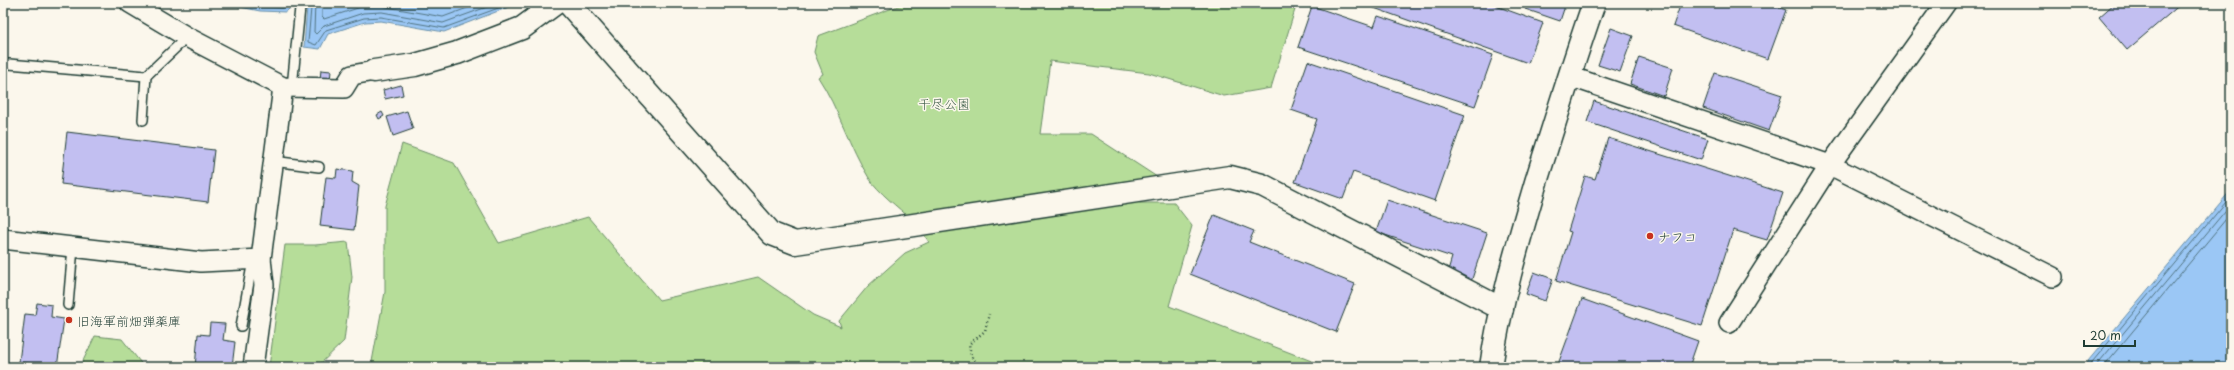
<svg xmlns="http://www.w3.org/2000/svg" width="2234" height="370" font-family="'Playpen Sans','Klee One',sans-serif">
  <rect width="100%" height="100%" fill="#fbf7ec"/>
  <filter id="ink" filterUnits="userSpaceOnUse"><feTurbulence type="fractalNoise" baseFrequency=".025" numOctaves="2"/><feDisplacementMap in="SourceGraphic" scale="8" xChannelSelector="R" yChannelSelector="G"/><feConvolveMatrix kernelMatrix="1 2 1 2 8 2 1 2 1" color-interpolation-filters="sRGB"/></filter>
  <g filter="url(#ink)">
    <g fill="#b6dd99" stroke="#6a8d66">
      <path d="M 906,3 L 1297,3 L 1271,88 L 1224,96 L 1149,73 L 1050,61 L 1040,134 L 1091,134 L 1157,177 L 1105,186 L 1140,203 L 1174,203 L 1192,226 L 1169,306 L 1327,367 L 371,367 L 385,292 L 385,206 L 402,144 L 454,163 L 499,243 L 588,217 L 659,300 L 758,277 L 813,315 L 841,327 L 839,321 L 868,286 L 905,253 L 929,242 L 913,219 L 911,219 C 899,208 878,192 869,178 C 849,146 839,109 818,77 L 823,74 L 814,52 L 818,36 Z"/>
      <polygon points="348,242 352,277 344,341 317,367 269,367 285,245 315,245"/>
      <polygon points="95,336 122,339 144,367 80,367"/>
    </g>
    <g fill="#9bc7f5" stroke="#6990a8">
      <polygon points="220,3 519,3 444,32 381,21 365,22 328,34 320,49 304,47 307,7 293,5 286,12 260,11"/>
      <polygon points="2231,190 2231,367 2083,367"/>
    </g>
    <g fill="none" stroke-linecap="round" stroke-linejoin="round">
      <g stroke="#517481" stroke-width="1">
        <polyline points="240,3 260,7 283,8 289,3"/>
        <polyline points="307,3 311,8 308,42 316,45 326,30 364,18 381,17 444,28 512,3"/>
        <polyline points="315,3 314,32 316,34 324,26 363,13 382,12 443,23 498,3"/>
        <polyline points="322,3 322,17 324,19 361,7 381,6 443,17 481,3"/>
        <polyline points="2088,367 2231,196"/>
        <polyline points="2095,367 2231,204"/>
        <polyline points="2103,367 2231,213"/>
      </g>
    </g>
    <g fill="#c2bff1" stroke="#1f3d34">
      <polygon points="1360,3 1488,3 1543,23 1528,63"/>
      <polygon points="1507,3 1520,3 1519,7"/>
      <polygon points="1527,3 1566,3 1560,21 1525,9"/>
      <polygon points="1681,3 1766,3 1786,10 1768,59 1673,26"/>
      <polygon points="2115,3 2182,3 2127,50 2099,17"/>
      <polygon points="1312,6 1374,27 1378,16 1493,55 1475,106 1298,47"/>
      <polygon points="1611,28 1633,36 1620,72 1598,65"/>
      <polygon points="1639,57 1673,68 1664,96 1630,84"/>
      <polygon points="1308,61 1465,115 1435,201 1353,172 1343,199 1295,182 1317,119 1291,110"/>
      <polygon points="321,70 331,71 330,80 320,79"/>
      <polygon points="1715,73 1782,95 1769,131 1703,108"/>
      <polygon points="401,85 403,95 385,99 383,90"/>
      <polygon points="1594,101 1708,139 1701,160 1587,122"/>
      <polygon points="407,111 413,129 393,136 387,117"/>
      <polygon points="382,112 384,116 379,119 377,115"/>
      <polygon points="67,132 214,150 208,202 61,184"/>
      <polygon points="1608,138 1783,193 1767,240 1733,230 1702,326 1556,281 1571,232 1568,231 1585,176 1595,179"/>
      <polygon points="337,169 353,171 352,182 359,186 354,230 320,226 326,177 336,178"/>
      <polygon points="1387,200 1487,233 1471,282 1447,274 1452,257 1376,232"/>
      <polygon points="1214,215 1254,231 1249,242 1355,284 1336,332 1190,274"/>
      <polygon points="1534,272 1553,279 1545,301 1526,294"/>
      <polygon points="1582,299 1698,341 1689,367 1557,367"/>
      <polygon points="37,303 52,305 51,317 64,319 57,367 19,362 25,314 35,315"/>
      <polygon points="210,323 225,324 223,340 235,342 232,367 195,367 198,334 209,335"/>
    </g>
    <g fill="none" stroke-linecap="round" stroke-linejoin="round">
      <g stroke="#1f3d34" stroke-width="12">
        <g id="lane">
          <polyline points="9,64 146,76 187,37"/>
          <polyline points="292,87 300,8"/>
          <polyline points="143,120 146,76"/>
          <polyline points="273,161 319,167"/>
          <polyline points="68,305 73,248"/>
          <polyline points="241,326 253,260"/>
        </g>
      </g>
      <g stroke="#1f3d34" stroke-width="22">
        <g id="street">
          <polyline points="130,3 187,37 283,87 344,88 352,75 374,71"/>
          <polyline points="1569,76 1830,165 1946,3"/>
          <polyline points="3,239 201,262 261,259 283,87"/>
          <polyline points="1729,323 1830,165 2053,277"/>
          <polyline points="253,367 264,285 261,259"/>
        </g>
      </g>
      <g stroke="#1f3d34" stroke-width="25">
        <g id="secondary">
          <polyline points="568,3 772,234 795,243 1230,177 1262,185 1502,309"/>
          <polyline points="374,71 415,65 457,53 522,28 556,3"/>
          <path d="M 1491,367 C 1500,304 1518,243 1536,182 C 1555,122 1573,62 1594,3"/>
        </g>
      </g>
      <polyline stroke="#1f3d34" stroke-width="2.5" stroke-dasharray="1 3" stroke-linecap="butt" points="980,367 971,356 969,344 985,331 989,314"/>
      <use href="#lane" stroke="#fbf7ec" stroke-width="9"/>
      <use href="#street" stroke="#fbf7ec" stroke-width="19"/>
      <use href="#secondary" stroke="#fbf7ec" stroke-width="22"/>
    </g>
  </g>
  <g fill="#c8321e" stroke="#fbf7ec" stroke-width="1.5">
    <circle cx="1650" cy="236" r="4"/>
    <circle cx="69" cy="320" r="4"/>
  </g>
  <g text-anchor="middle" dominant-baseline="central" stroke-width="3" stroke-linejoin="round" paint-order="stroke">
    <g font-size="13" fill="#3d5d48" stroke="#fbf7ec">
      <text x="944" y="103">干尽公園</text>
    </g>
    <g font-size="13" fill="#1f3d34" stroke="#fbf7ec" text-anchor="start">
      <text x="1658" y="236">ナフコ</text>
      <text x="77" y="320">旧海軍前畑弾薬庫</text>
    </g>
  </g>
  <rect width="2234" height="370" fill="none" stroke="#fbf7ec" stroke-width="16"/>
  <rect x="8" y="8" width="2218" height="354" fill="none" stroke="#1f3d34" stroke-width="1.5" filter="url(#ink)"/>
  <path d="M2084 340v6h51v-6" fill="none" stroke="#1f3d34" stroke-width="2"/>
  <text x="2090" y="340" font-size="12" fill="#1f3d34" stroke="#fbf7ec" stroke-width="3" paint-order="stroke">20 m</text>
</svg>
